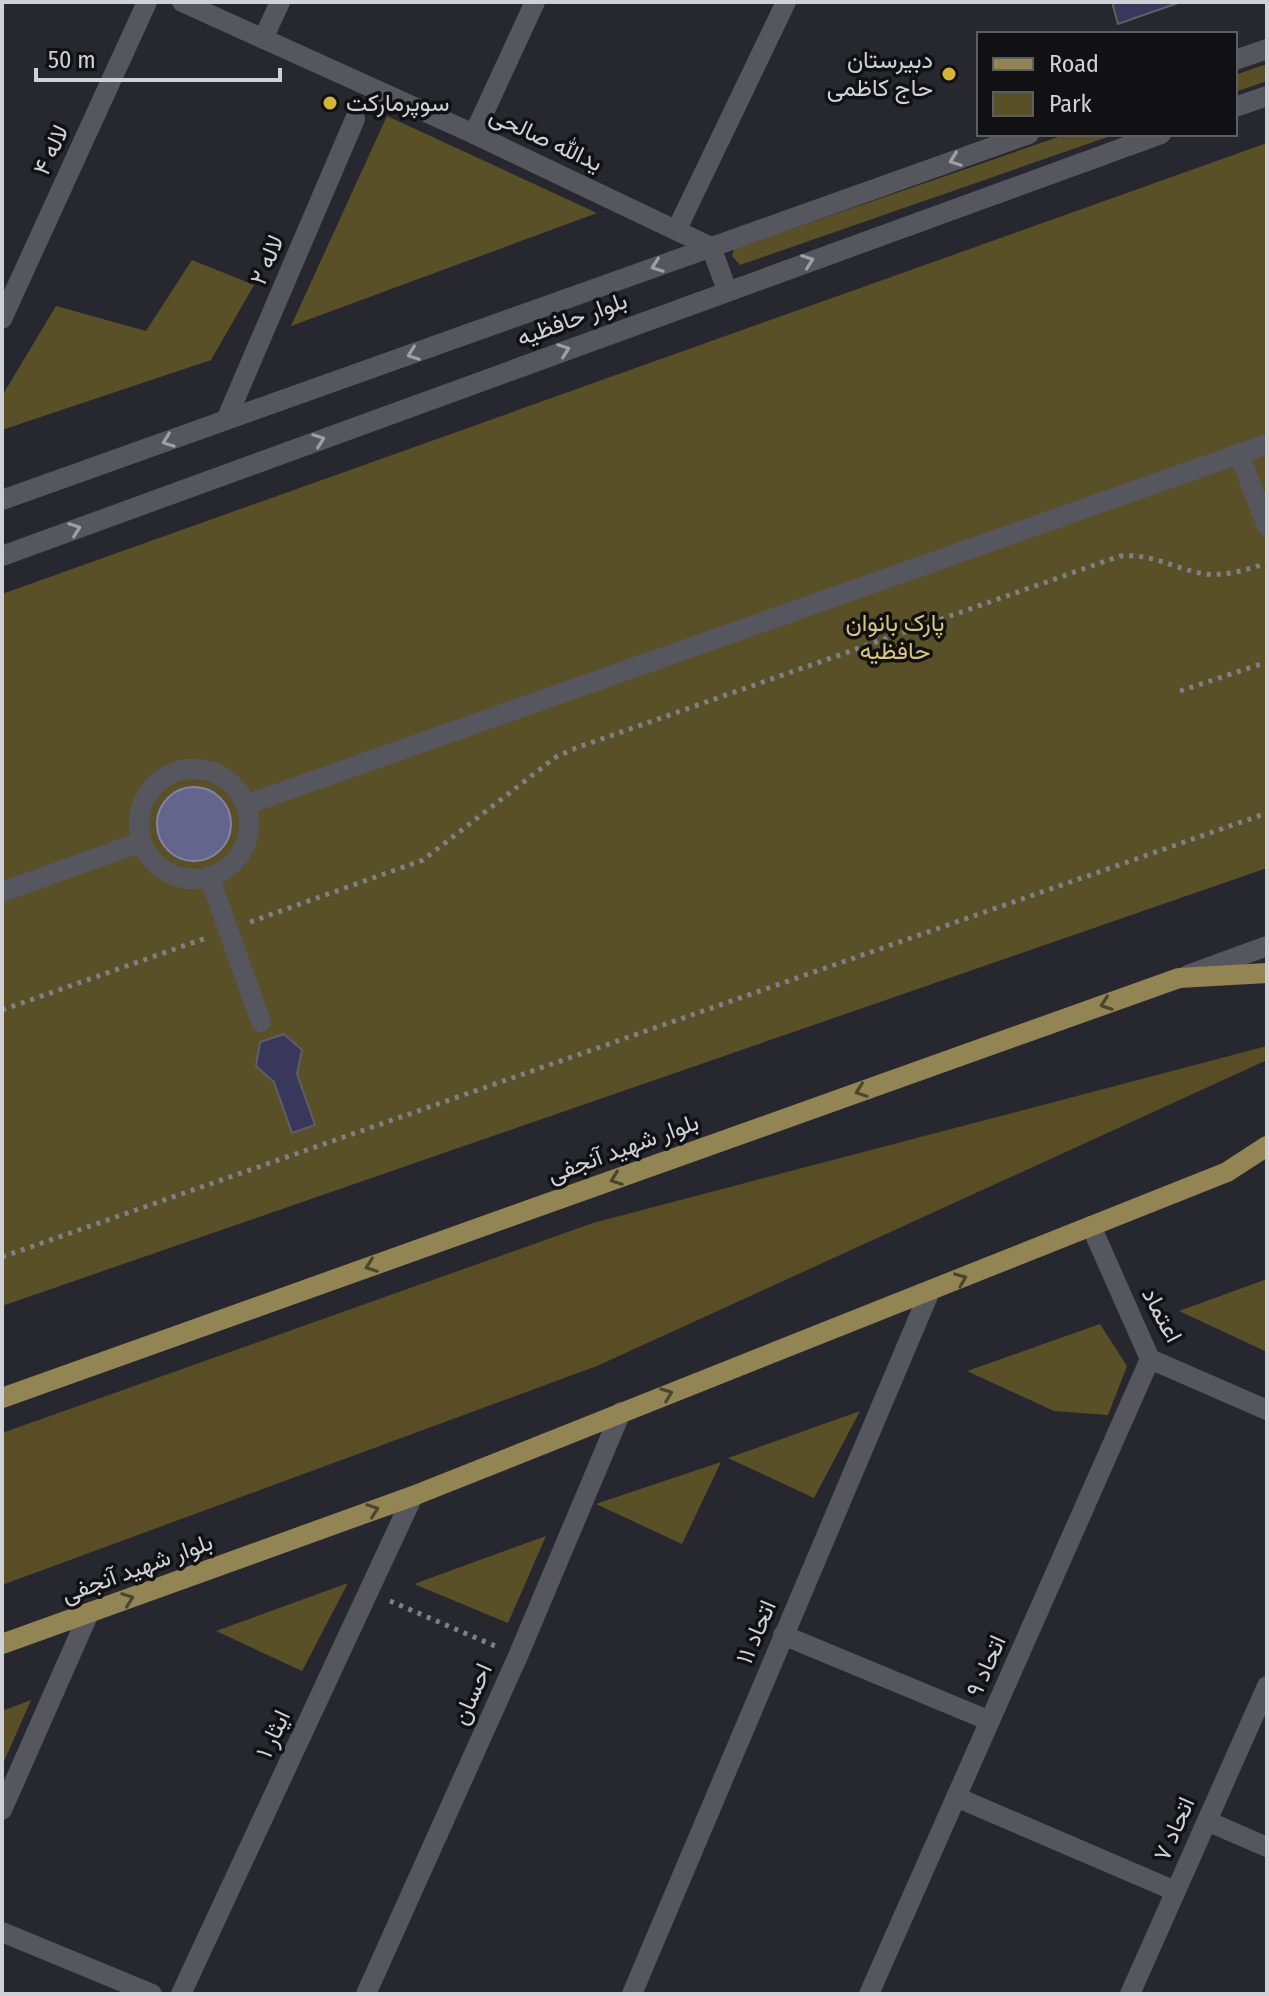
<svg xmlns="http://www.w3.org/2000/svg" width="1269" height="1996" font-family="'Fira Sans Condensed',Vazirmatn,sans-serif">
  <rect width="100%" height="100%" fill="#27282f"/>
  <g fill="#5a5028">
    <polygon points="1267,64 1267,81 1235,92 1235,75"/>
    <polygon points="387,116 597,213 291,326"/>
    <polygon points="1067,134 1116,134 740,265 732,256 734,249"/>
    <polygon points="1267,143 1267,868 2,1306 2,594"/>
    <polygon points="192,260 254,285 211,360 2,430 2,396 56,306 146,331"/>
    <polygon points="1267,1279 1265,1351 1179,1311"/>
    <polygon points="1100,1324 1127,1366 1108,1415 1054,1411 967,1371"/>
    <polygon points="860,1411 814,1498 728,1458"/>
    <polygon points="721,1462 682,1544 596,1504"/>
    <polygon points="546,1536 508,1623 414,1584"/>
    <polygon points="348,1583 302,1671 216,1631"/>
    <polygon points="31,1700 2,1766 2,1711"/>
  </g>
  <polygon fill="#584d24" points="1267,1046 1267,1060 597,1366 2,1585 2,1433 593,1223"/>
  <circle fill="#64658c" stroke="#8485a2" stroke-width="2" cx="194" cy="824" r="37"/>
  <g fill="#39385c" stroke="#5d5e66" stroke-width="2">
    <polygon points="1112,2 1181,2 1118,24"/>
    <polygon points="284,1034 302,1050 297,1074 315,1125 292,1133 274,1082 256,1066 260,1042"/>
  </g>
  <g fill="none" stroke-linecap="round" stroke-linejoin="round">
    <g stroke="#7f8086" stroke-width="5" stroke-dasharray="4 6" stroke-linecap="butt">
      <polyline points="1180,691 1267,662"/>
      <path d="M 250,922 L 423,860 L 556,757 L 576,748 L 1120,556 C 1152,553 1175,569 1205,574 C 1226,576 1247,570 1267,563"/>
      <polyline points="2,1010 206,938"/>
      <polyline points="2,1257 1267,813"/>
      <polyline points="390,1601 495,1646"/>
    </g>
    <g stroke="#55565e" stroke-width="20">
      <polyline points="1239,454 1267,526"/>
      <circle cx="194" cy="824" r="55"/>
      <polyline points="245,805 1267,444"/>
      <polyline points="209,876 261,1022"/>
      <polyline points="2,892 141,842"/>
    </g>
    <g stroke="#55565e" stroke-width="20">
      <polyline points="263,39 280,2"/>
      <polyline points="474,134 535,2"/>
      <polyline points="677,229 786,2"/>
      <polyline points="2,319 147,2"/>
      <polyline points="226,420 355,119"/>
      <polyline points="783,1635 990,1721"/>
      <polyline points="956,1797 1175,1891"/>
      <polyline points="2,1810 89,1613"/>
      <polyline points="1207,1821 1267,1847"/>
      <polyline points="2,1932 152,1994"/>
      <polyline points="181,1994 413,1496"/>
      <polyline points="366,1994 518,1656 621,1412"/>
      <polyline points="632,1994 930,1291"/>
      <polyline points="869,1994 1150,1359"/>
      <polyline points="1130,1994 1267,1686"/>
    </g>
    <g stroke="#55565e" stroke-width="20">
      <polyline points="182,2 474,134 711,247"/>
      <polyline points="1091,1226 1150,1359 1267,1410"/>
    </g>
    <g stroke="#55565e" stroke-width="20">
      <polyline points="1235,60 1267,49"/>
      <polyline points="1235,107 1267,96"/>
      <polyline points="711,247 727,290"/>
      <polyline points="2,500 1029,134"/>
      <polyline points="2,556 1161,134"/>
      <polyline points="1188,975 1267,946"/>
    </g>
    <g stroke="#928553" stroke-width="20">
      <polyline points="2,1398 1179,978 1267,973"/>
      <polyline points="2,1644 413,1496 1227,1172 1267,1146"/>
    </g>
  </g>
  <defs><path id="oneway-chevron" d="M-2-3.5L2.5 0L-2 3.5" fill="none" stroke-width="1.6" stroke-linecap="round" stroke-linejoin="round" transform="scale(2)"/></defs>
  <g stroke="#9fa0a6">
    <use href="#oneway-chevron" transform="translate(955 160) rotate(160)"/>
    <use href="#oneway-chevron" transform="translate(808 261) rotate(-20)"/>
    <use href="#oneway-chevron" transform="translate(657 266) rotate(160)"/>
    <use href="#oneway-chevron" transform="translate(564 350) rotate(-20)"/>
    <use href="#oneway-chevron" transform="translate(413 354) rotate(160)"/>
    <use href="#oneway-chevron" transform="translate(319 440) rotate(-20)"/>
    <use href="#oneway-chevron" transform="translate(168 441) rotate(160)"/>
    <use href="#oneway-chevron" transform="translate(75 529) rotate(-20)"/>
  </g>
  <g stroke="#4b4530">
    <use href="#oneway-chevron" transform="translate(1106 1004) rotate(160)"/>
    <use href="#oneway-chevron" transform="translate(861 1091) rotate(160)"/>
    <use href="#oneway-chevron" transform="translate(616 1179) rotate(160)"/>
    <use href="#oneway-chevron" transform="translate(371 1266) rotate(160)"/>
    <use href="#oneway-chevron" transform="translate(961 1279) rotate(-22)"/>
    <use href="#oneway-chevron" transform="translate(667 1394) rotate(-21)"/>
    <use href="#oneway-chevron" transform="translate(373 1510) rotate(-20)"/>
    <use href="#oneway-chevron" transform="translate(128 1599) rotate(-20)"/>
  </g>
  <g fill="#d4b635" stroke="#111114" stroke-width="3">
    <circle cx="949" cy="74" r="8"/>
    <circle cx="330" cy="103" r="8"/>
  </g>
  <g text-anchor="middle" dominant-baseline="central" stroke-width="7" stroke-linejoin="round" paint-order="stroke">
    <g font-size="24" fill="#d0d1d6" stroke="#111114" text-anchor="end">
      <text x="933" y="60">دبیرستان<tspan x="933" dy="28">حاج کاظمی</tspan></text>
      <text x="346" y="103" text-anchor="start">سوپرمارکت</text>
    </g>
    <g font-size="24" fill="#d0d1d6" stroke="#111114">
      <text transform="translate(546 139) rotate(25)">یدالله صالحی</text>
      <text transform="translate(51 150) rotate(-65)">لاله ۴</text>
      <text transform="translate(267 260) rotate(-67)">لاله ۲</text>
      <text transform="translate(572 319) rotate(-20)">بلوار حافظیه</text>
      <text transform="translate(623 1148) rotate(-20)">بلوار شهید آنجفی</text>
      <text transform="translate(1162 1315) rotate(62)">اعتماد</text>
      <text transform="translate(137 1568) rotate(-20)">بلوار شهید آنجفی</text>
      <text transform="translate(756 1632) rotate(-67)">اتحاد ۱۱</text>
      <text transform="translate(986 1666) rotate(-66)">اتحاد ۹</text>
      <text transform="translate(472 1694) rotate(-66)">احسان</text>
      <text transform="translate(273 1734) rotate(-65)">ایثار ۱</text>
      <text transform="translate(1174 1829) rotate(-66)">اتحاد ۷</text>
    </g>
    <g font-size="24" fill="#d6c47f" stroke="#111114">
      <text x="895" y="623">پارک بانوان<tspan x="895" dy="28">حافظیه</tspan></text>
    </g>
  </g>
  <rect width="1269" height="1996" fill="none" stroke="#d0d1d6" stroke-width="8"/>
  <rect x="977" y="32" width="260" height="104" fill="#111114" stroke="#5d5e62" stroke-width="2"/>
  <rect x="993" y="58" width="40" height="12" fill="#928553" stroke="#5d5e62" stroke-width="2"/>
  <text x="1049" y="72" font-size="24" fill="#d0d1d6">Road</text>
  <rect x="993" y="92" width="40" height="24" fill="#5a5028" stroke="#5d5e62" stroke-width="2"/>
  <text x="1049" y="112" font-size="24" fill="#d0d1d6">Park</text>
  <path d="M36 68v12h244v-12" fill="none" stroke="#d0d1d6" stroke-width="4"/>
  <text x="48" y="68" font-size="24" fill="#d0d1d6" stroke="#111114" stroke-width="6" paint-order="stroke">50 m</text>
</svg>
